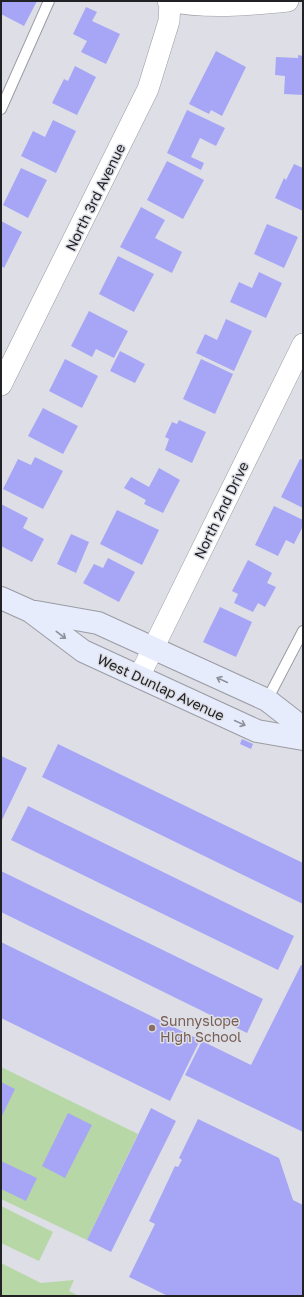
<svg xmlns="http://www.w3.org/2000/svg" width="304" height="1297" font-family="'Golos Text',sans-serif">
  <rect width="100%" height="100%" fill="#dddee6"/>
  <g fill="#b7d7a6">
    <polygon points="1,1067 138,1134 87,1240 1,1199"/>
    <polygon points="1,1206 53,1232 39,1261 1,1243"/>
    <polygon points="1,1263 41,1283 74,1280 69,1291 79,1296 1,1296"/>
  </g>
  <g fill="#a7a6f6">
    <polygon points="1,1 37,1 24,26 1,14"/>
    <polygon points="86,7 97,12 92,21 120,34 106,64 81,52 87,41 73,34"/>
    <polygon points="216,51 246,67 222,116 211,110 209,114 189,104"/>
    <polygon points="298,55 303,56 303,95 284,94 285,76 275,75 276,57 298,58"/>
    <polygon points="75,66 96,77 77,115 52,103 64,79 68,81"/>
    <polygon points="187,110 225,128 216,146 200,138 191,157 204,163 201,170 167,153"/>
    <polygon points="53,120 76,131 56,173 21,156 33,131 45,137"/>
    <polygon points="167,161 204,180 183,219 147,200"/>
    <polygon points="294,164 303,168 303,211 275,198 284,178 286,180"/>
    <polygon points="21,168 47,180 28,218 3,205"/>
    <polygon points="141,207 165,220 155,238 182,252 172,273 120,247"/>
    <polygon points="1,221 22,232 4,268 1,266"/>
    <polygon points="267,224 298,237 284,268 254,254"/>
    <polygon points="118,256 154,274 134,312 99,294"/>
    <polygon points="259,272 282,283 266,318 230,302 239,282 252,288"/>
    <polygon points="89,311 128,331 114,358 96,349 92,357 71,346"/>
    <polygon points="226,319 252,331 234,371 196,353 205,334 217,340"/>
    <polygon points="120,351 145,364 135,383 110,371"/>
    <polygon points="65,359 98,376 82,408 49,391"/>
    <polygon points="201,359 233,374 215,414 183,399"/>
    <polygon points="43,408 78,426 63,454 28,436"/>
    <polygon points="179,420 206,432 192,463 165,450 169,439 165,437 172,422 177,424"/>
    <polygon points="35,457 63,471 43,509 3,489 18,459 31,465"/>
    <polygon points="300,459 303,460 303,508 281,497"/>
    <polygon points="159,468 180,480 163,513 144,504 146,500 124,488 131,477 149,487"/>
    <polygon points="1,504 28,518 23,528 44,539 32,562 1,546"/>
    <polygon points="274,506 303,520 303,526 294,544 286,540 278,556 255,545"/>
    <polygon points="117,510 159,530 142,565 100,544"/>
    <polygon points="71,534 89,542 76,573 57,564"/>
    <polygon points="108,558 135,572 119,602 83,583 94,564 103,568"/>
    <polygon points="248,560 272,573 267,583 276,587 265,607 258,603 253,612 234,603 238,594 232,591"/>
    <polygon points="220,607 252,622 236,657 203,642"/>
    <polygon points="242,739 253,744 251,749 240,744"/>
    <polygon points="58,744 303,863 303,904 42,777"/>
    <polygon points="1,756 27,768 1,822"/>
    <polygon points="28,806 294,936 278,970 11,840"/>
    <polygon points="1,871 263,999 247,1033 1,912"/>
    <polygon points="1,942 200,1040 170,1101 1,1018"/>
    <polygon points="301,965 303,965 303,1132 185,1075 202,1041 251,1065"/>
    <polygon points="1,1082 15,1089 1,1118"/>
    <polygon points="151,1108 176,1121 111,1252 87,1240"/>
    <polygon points="68,1113 92,1125 65,1178 42,1166"/>
    <polygon points="198,1119 279,1158 293,1200 303,1205 303,1296 168,1296 129,1277 155,1224 149,1221 175,1166 178,1167 182,1160 179,1158"/>
    <polygon points="1,1161 37,1178 26,1201 1,1189"/>
  </g>
  <g fill="none" stroke-linecap="round" stroke-linejoin="round">
    <g stroke="#9b9ca3" stroke-width="12">
      <g id="service">
        <polyline points="1,109 49,1"/>
        <polyline points="267,700 303,631"/>
      </g>
    </g>
    <g stroke="#9b9ca3" stroke-width="22">
      <g id="minor">
        <path d="M 168,1 C 207,9 248,5 288,1"/>
        <polyline points="1,385 148,89 169,21 170,2"/>
        <polyline points="139,677 303,344"/>
      </g>
    </g>
    <g stroke="#9b9ca3" stroke-width="24">
      <g id="secondary">
        <polyline points="1,598 30,611 83,651 257,731 303,739"/>
        <polyline points="36,612 98,623 267,700 303,728"/>
      </g>
    </g>
    <use href="#service" stroke="#fff" stroke-width="10"/>
    <use href="#minor" stroke="#fff" stroke-width="21"/>
    <use href="#secondary" stroke="#e7ecfd" stroke-width="22"/>
  </g>
  <defs><path id="oneway-shaft" d="M-6 0H5M1.5-3L5.5 0L1.5 3" fill="none" stroke-width="1.6" stroke-linecap="round" stroke-linejoin="round"/></defs>
  <g stroke="#8e919c">
    <use href="#oneway-shaft" transform="translate(61 635) rotate(37)"/>
    <use href="#oneway-shaft" transform="translate(222 680) rotate(-155)"/>
    <use href="#oneway-shaft" transform="translate(240 723) rotate(25)"/>
  </g>
  <circle fill="#8d6e63" stroke="#dddee6" stroke-width="1.5" cx="152" cy="1028" r="4"/>
  <g text-anchor="middle" dominant-baseline="central" stroke-width="3" stroke-linejoin="round" paint-order="stroke">
    <g font-size="14" fill="#212225" stroke="#dddee6">
      <text transform="translate(95 197) rotate(-64)">North 3rd Avenue</text>
      <text transform="translate(221 510) rotate(-64)">North 2nd Drive</text>
      <text transform="translate(161 687) rotate(25)">West Dunlap Avenue</text>
    </g>
    <g font-size="14" fill="#785e54" stroke="#dddee6" text-anchor="start">
      <text x="160" y="1020">Sunnyslope<tspan x="160" dy="16">High School</tspan></text>
    </g>
  </g>
  <rect width="304" height="1297" fill="none" stroke="#212225" stroke-width="4"/>
</svg>
